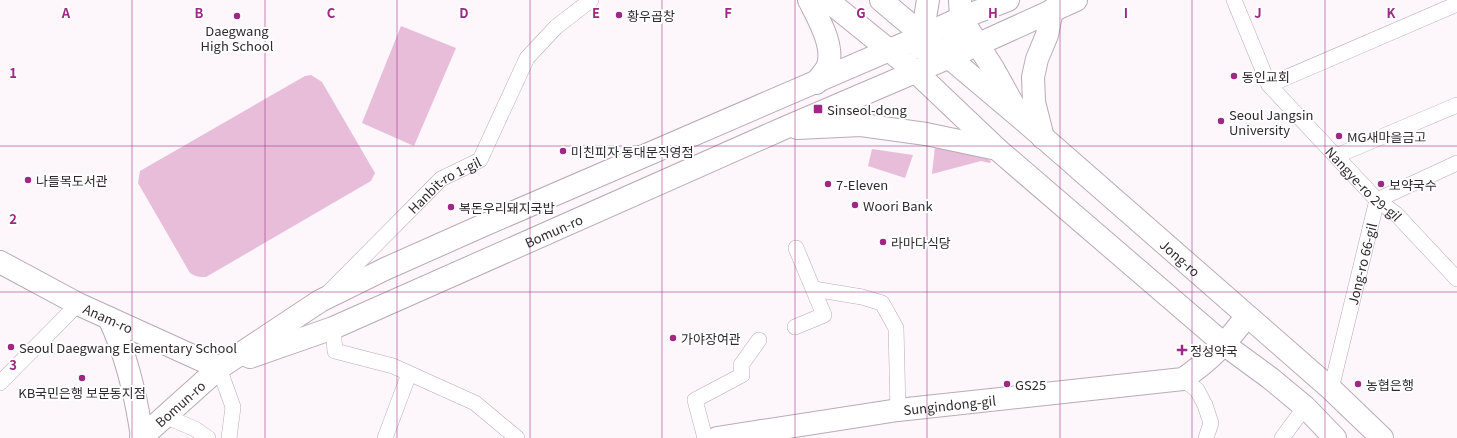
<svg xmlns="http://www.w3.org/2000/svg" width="1457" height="438" font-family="Georgia,'Noto Sans KR',serif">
  <rect width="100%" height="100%" fill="#fdf6fb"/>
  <g fill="#e7bdd9">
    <polygon points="401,26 456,48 414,146 362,123"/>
    <path d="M 311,75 L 322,82 L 375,173 L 371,181 L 206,277 C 199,277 196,277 190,273 L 138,183 L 140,171 L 305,76 Z"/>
    <polygon points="935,147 986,158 991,161 990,163 981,161 932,174"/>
    <polygon points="872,149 913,155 905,178 868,166"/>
  </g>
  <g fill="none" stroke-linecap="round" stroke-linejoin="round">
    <g stroke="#bbaab5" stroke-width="16">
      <g id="street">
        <path id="s1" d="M 1234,0 L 1269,85 L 1377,200 L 1396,214 L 1457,279"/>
        <polyline points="1269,85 1457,4"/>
        <polyline points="1336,156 1457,105"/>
        <polyline points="814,289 862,297 882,303 896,328 898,410"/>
        <path id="s2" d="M 328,293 L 441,179 L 480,160 L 527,58 L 556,27 L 591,0"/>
        <polyline points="795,327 824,315 796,248"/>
        <polyline points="333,328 335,351 393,366 475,403 517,438"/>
        <polyline points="219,368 233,407 229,438"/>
        <polyline points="1183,379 1197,390 1205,405 1211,423 1206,438"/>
        <polyline points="0,383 78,304"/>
        <path id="s3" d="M 1331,389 L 1377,200 L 1457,163"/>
        <polyline points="165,416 195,429 208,438"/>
        <polyline points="385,438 409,374"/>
        <polyline points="705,438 695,400 742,375 741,365 759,340"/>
        <polyline points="1282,438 1305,407"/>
      </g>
    </g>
    <g stroke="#bbaab5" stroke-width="24">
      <g id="secondary">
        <polyline points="922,36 961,18 1008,0"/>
        <polyline points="950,57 1076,0"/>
        <path id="s4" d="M 717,438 L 898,410 L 1183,379 C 1213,358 1225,344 1247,316"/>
      </g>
    </g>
    <g stroke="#bbaab5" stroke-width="24">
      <g id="primary">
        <path d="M 809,0 C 818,18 836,48 827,68 C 824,73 819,78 816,83"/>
        <polyline points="827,0 916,72 997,149 1225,345 1270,378 1305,407 1335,438"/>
        <path id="s5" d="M 881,0 L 1021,118 L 1331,389 L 1382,438"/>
        <polyline points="961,18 994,70 1014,106"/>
        <polyline points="920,48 928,0"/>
        <polyline points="950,57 961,18 960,0"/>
        <polyline points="797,128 861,125 926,134 997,149"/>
        <polyline points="1043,138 1034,102 1033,77 1037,59 1047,35 1052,10"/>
        <path id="s6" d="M 0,262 L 78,304 L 219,368"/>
        <path d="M 109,318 C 127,356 136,395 142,437"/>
        <path id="s7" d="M 250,357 L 333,328 L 782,129 L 950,57"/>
        <path id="s8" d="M 141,438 L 219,368 L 320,301 L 385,269 L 484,225 L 922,36"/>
      </g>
    </g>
    <use href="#street" stroke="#fff" stroke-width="15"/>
    <use href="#secondary" stroke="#fff" stroke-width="22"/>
    <use href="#primary" stroke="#fff" stroke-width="22"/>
  </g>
  <path fill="none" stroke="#9d2984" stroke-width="1" stroke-opacity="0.55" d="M 132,0 L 132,438M 265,0 L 265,438M 397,0 L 397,438M 530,0 L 530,438M 662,0 L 662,438M 795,0 L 795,438M 927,0 L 927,438M 1060,0 L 1060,438M 1192,0 L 1192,438M 1325,0 L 1325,438M 0,146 L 1457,146M 0,292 L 1457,292"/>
  <g fill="#9d2984" stroke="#fff" stroke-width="1.5">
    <circle cx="619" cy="15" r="4"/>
    <circle cx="237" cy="16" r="4"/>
    <circle cx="1234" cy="76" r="4"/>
    <rect x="813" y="104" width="10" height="10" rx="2"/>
    <circle cx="1221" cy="121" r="4"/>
    <circle cx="1339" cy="136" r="4"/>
    <circle cx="563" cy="151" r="4"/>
    <circle cx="28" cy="180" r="4"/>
    <circle cx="828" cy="184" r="4"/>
    <circle cx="1381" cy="184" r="4"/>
    <circle cx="855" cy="205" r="4"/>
    <circle cx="451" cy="207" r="4"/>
    <circle cx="883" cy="242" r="4"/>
    <circle cx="673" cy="338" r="4"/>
    <circle cx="11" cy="347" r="4"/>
    <path d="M1180 344h4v4h4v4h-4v4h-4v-4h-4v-4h4z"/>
    <circle cx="82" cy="378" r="4"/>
    <circle cx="1007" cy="384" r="4"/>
    <circle cx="1358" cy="384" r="4"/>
  </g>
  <g text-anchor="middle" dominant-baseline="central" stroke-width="4" stroke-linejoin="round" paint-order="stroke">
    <g font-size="13" fill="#302a2e" stroke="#fff" text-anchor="start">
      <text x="627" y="15">황우곱창</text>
      <text x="237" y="30" text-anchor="middle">Daegwang<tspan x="237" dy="15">High School</tspan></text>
      <text x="1242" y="76">동인교회</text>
      <text x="827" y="109">Sinseol-dong</text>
      <text x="1229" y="114">Seoul Jangsin<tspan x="1229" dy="15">University</tspan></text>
      <text x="1347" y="136">MG새마을금고</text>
      <text x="571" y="151">미친피자 동대문직영점</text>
      <text x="36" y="180">나들목도서관</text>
      <text x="836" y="184">7-Eleven</text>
      <text x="1389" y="184">보약국수</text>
      <text x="863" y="205">Woori Bank</text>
      <text x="459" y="207">복돈우리돼지국밥</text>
      <text x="891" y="242">라마다식당</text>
      <text x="681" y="338">가야장여관</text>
      <text x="19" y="347">Seoul Daegwang Elementary School</text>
      <text x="1190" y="350">정성약국</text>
      <text x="1015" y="384">GS25</text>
      <text x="1366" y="384">농협은행</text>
      <text x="82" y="392" text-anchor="middle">KB국민은행 보문동지점</text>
    </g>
    <g font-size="13" fill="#302a2e" stroke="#fff">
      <text stroke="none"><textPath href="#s1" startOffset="229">Nangye-ro 29-gil</textPath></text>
      <text stroke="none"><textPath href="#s2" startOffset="160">Hanbit-ro 1-gil</textPath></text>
      <text stroke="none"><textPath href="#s7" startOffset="329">Bomun-ro</textPath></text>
      <text stroke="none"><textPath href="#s5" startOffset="395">Jong-ro</textPath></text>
      <text stroke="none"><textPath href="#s3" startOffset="129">Jong-ro 66-gil</textPath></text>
      <text stroke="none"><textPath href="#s6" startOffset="122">Anam-ro</textPath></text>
      <text stroke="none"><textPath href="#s8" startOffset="52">Bomun-ro</textPath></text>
      <text stroke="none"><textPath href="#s4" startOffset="235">Sungindong-gil</textPath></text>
    </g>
  </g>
  <g font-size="13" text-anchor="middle" font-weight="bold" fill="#9d2984" stroke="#fff" stroke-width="4" stroke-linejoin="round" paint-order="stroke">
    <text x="66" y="18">A</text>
    <text x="199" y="18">B</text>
    <text x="331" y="18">C</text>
    <text x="464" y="18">D</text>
    <text x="596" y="18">E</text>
    <text x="728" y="18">F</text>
    <text x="861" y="18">G</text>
    <text x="993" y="18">H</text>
    <text x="1126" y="18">I</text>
    <text x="1258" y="18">J</text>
    <text x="1391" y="18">K</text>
    <text x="13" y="78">1</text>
    <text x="13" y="224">2</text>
    <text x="13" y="370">3</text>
  </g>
</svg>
